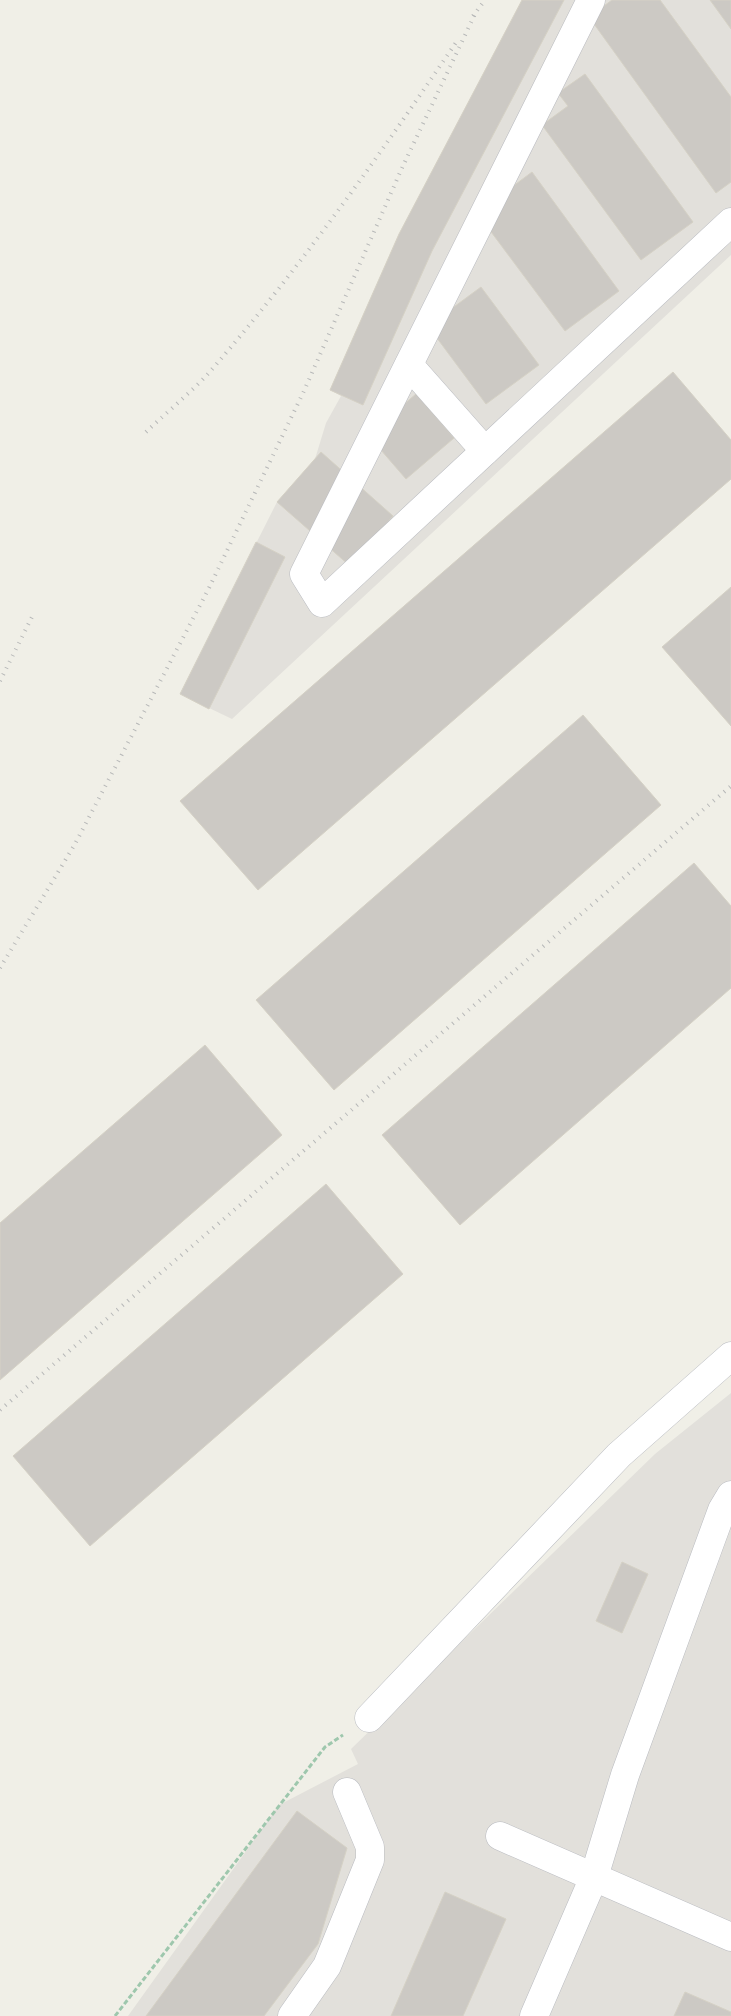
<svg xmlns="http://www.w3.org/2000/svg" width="731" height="2016" font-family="Raleway,sans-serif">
  <rect width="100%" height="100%" fill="#f0efe7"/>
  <g fill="#e2e0db">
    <polygon points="522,0 731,0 731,255 232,719 180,694 277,502 315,459 326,423 341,396 330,390 399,234"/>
    <polygon points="731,1393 731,2016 128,2016 279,1805 358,1764 351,1749 655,1454"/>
  </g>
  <g fill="#ccc9c4" stroke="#d5d1c5">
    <polygon points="522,0 564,0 432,251 363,405 330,390 399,234"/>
    <polygon points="612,0 660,0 731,97 731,182 716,193 589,17"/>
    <polygon points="710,0 731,0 731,29"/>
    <polygon points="585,74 693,222 641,260 542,125 568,106 558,93"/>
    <polygon points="532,172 619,291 565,331 477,213"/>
    <polygon points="481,287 539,365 486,404 428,326"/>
    <polygon points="673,372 731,440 731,479 258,890 180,801"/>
    <polygon points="416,394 454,438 406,479 368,435"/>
    <polygon points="321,452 393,516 350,566 277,502"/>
    <polygon points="256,542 285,557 209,709 180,694"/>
    <polygon points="731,587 731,726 662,647"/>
    <polygon points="583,715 661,805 334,1090 256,1000"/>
    <polygon points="694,863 731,906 731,988 460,1225 382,1135"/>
    <polygon points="205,1045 282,1135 0,1380 0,1223"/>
    <polygon points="326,1184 403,1274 90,1546 13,1456"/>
    <polygon points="622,1562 648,1574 622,1633 596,1621"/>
    <polygon points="297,1811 347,1848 318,1944 264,2016 146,2016"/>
    <polygon points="445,1892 506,1919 463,2016 391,2016"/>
    <polygon points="685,1992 731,2012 731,2016 674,2016"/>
  </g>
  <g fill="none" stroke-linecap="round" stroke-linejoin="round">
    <g stroke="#b9bbc0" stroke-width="29">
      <g id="minor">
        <polyline points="591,0 304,574 322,603 731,222"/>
        <polyline points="409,365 485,451"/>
        <polyline points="369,1718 619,1455 731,1356"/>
        <polyline points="500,1836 731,1937"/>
        <polyline points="292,2016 327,1966 370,1860 370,1847 347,1792"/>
        <polyline points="534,2016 594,1877 625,1775 722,1510 731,1495"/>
      </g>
    </g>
    <polyline stroke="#9ec7ad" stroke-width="3" stroke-dasharray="5 2.5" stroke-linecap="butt" points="115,2016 325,1747 343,1735"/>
    <use href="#minor" stroke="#fff" stroke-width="28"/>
    <g stroke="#b7b8b8" stroke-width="4" stroke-dasharray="1 6" stroke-linecap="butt">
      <polyline points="473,16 485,0"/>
      <path d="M 146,432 C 166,413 188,395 207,375 C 298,271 379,156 457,41"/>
      <polyline points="0,681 32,617"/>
      <polyline points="0,968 75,844 209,588 304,391 402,168 476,12"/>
      <polyline points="0,1410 731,786"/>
    </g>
  </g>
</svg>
